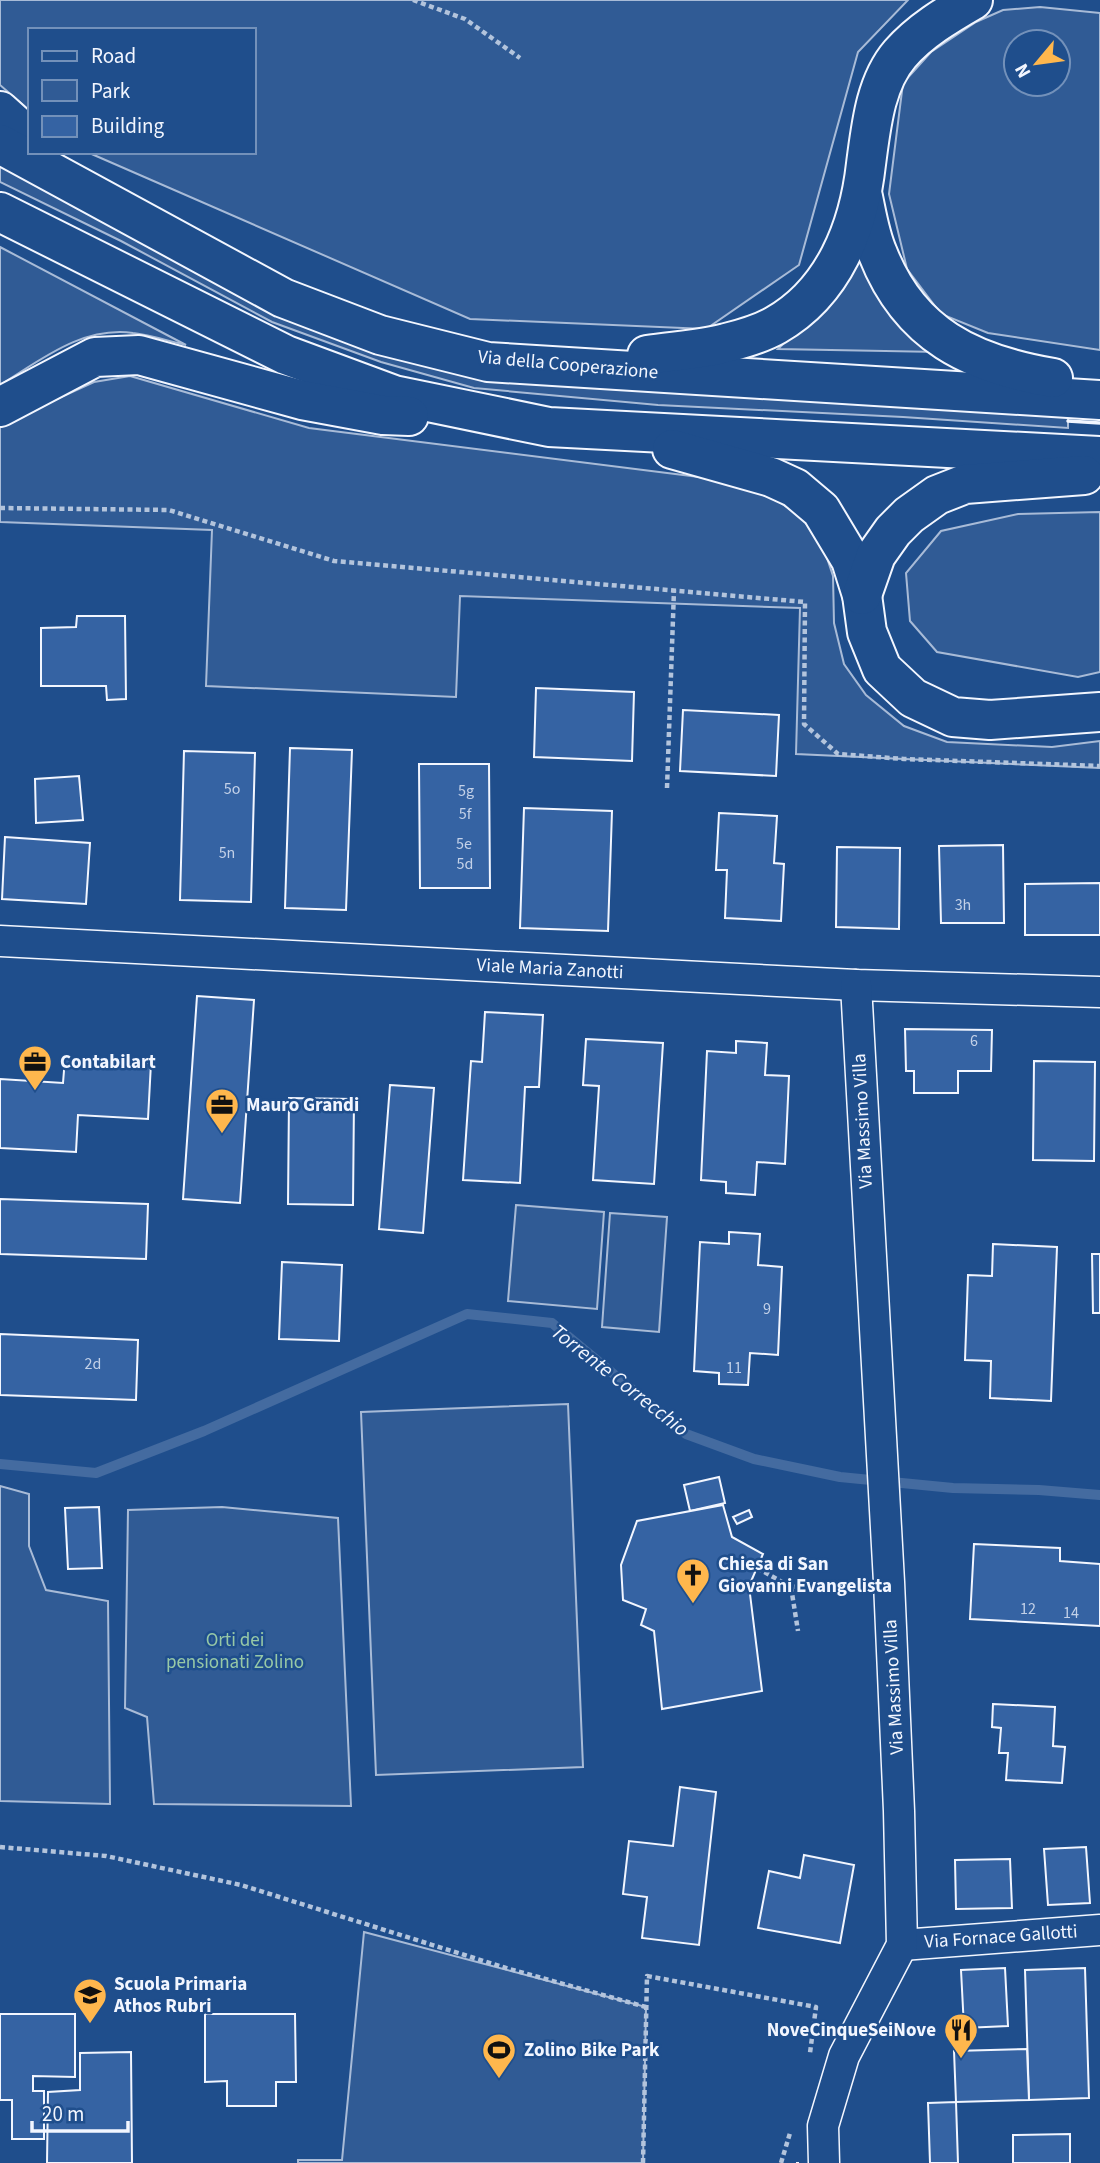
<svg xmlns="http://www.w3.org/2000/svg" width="1100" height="2163" font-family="'Source Sans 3',sans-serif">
  <rect width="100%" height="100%" fill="#1f4e8c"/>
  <g fill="#305b95" stroke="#a8bbd7" stroke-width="2" fill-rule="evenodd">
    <polygon points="0,0 908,0 858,52 799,265 706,329 470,319 87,152 254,152 254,30 30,30 30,111 0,85"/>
    <path d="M 1040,7 L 1100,13 L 1100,350 L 988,333 L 941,314 L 907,269 L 889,194 L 903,83 L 931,52 L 976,22 L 1003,10 ZM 1016,42 L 1058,42 L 1058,84 L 1016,84 Z"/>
    <polygon points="0,166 385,348 1068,413 1068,428 903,417 658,405 474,388 381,362 272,322 121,241 0,182"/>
    <path d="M 0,247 L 186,345 C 168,341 151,335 133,333 C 82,326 41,360 0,385 Z"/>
    <polygon points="862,249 938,352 778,349 830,299"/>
    <polygon points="130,376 309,428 699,477 763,491 800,516 822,543 833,576 834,623 844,664 866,695 904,726 947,742 1052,747 1100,741 1100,768 796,754 800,608 460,596 456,697 206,686 212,530 0,522 0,425 94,382"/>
    <polygon points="1100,512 1100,672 1078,677 937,652 910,621 906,573 941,531 1018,514"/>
    <polygon points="516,1205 604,1212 597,1309 508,1301"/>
    <polygon points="610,1213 667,1217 659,1332 602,1327"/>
    <polygon points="568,1404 583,1767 376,1775 361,1412"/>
    <polygon points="0,1486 29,1494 29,1546 46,1590 108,1601 110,1804 0,1801"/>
    <polygon points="222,1507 338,1518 351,1806 154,1804 147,1717 125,1708 128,1510"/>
    <polygon points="364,1932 646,2007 643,2163 298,2163 298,2160 342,2160"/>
  </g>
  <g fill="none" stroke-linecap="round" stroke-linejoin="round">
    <polyline stroke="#446ba0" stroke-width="10" points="0,1464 96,1473 204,1431 467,1314 552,1323 686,1434 754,1459 840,1477 953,1488 1039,1490 1100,1495"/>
  </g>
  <g fill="#3563a3" stroke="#f2f6ff" stroke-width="2">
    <polygon points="77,616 125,616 126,699 107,700 106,686 41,686 41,628 76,627"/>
    <polygon points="536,688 634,692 632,761 534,757"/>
    <polygon points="683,710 779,715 776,776 680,771"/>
    <polygon points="290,748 352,750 346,910 285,908"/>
    <polygon points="184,751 255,753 251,902 180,900"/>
    <polygon points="419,764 489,764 490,888 420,888"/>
    <polygon points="79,776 83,820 36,823 35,779"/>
    <polygon points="524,808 612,811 608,931 520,928"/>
    <polygon points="719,813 777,816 774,863 784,864 781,921 725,918 727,870 716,870"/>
    <polygon points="5,837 90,843 86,904 2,899"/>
    <polygon points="1003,845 1004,923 941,923 939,846"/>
    <polygon points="837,847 900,848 899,929 836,927"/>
    <polygon points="1100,883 1100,935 1025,935 1025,884"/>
    <polygon points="197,996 254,1000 240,1203 183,1199"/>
    <polygon points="485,1012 543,1015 539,1087 525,1087 520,1183 463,1180 471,1061 482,1062"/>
    <polygon points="905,1029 992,1030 991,1071 958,1071 958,1093 914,1093 914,1071 906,1071"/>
    <polygon points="586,1039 663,1043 654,1184 593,1180 599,1086 583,1085"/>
    <polygon points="736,1041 767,1043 765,1075 789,1076 785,1164 757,1162 755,1195 726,1193 726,1182 701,1180 707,1051 736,1053"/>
    <polygon points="65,1058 151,1063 148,1119 78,1115 76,1152 0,1148 0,1079 63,1083"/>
    <polygon points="1034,1061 1095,1062 1094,1161 1033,1160"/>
    <polygon points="390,1085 434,1088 423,1233 379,1229"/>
    <polygon points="289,1098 354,1099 353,1205 288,1204"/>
    <polygon points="0,1199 148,1204 146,1259 0,1254"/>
    <polygon points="729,1232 760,1234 758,1265 782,1267 778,1355 750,1353 748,1385 719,1384 719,1373 694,1371 700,1242 729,1244"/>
    <polygon points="993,1244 1057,1247 1051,1401 990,1398 991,1361 965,1360 968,1275 992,1276"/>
    <polygon points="1092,1254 1100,1254 1100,1313 1093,1313"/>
    <polygon points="282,1262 342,1265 339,1341 279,1339"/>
    <polygon points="0,1334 138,1340 136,1400 0,1395"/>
    <polygon points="719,1477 725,1503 690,1511 684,1485"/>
    <polygon points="723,1505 732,1537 763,1554 749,1586 762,1691 662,1709 654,1631 641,1625 646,1609 623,1600 621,1565 637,1521"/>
    <polygon points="99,1507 102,1568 68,1569 65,1508"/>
    <polygon points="749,1510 752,1517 737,1524 733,1517"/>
    <polygon points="974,1544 1060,1548 1060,1561 1100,1564 1100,1626 970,1619"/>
    <polygon points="993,1704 1055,1707 1053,1746 1065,1747 1062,1783 1006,1780 1008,1753 999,1753 1001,1728 992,1727"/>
    <polygon points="680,1787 716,1792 699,1945 642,1938 647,1897 623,1894 629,1841 673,1846"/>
    <polygon points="1086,1847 1090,1903 1048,1905 1044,1849"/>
    <polygon points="804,1855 854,1865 840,1943 758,1928 769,1871 800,1878"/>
    <polygon points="1010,1859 1012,1908 956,1909 955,1860"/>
    <polygon points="1005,1968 1008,2026 964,2028 961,1970"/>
    <polygon points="1085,1968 1089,2098 1029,2100 1025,1970"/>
    <polygon points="0,2014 75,2014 75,2077 33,2076 33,2091 44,2091 44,2139 12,2139 12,2100 0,2100"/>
    <polygon points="205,2014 295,2014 296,2082 276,2082 276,2106 227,2106 227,2081 205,2082"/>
    <polygon points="1027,2049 1029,2100 956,2102 954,2051"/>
    <polygon points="131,2052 132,2163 47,2163 48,2092 80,2090 80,2053"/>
    <polygon points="956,2102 958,2163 930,2163 928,2103"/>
    <polygon points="1070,2134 1070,2163 1013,2163 1013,2135"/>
  </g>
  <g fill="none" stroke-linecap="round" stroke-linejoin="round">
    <g stroke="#f2f6ff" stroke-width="33">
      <g id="street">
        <polyline points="0,941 856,985 1100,992"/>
        <polyline points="902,1945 1100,1930"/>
        <polyline points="824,2163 823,2126 844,2056 902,1945 899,1811 889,1582 856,985"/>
      </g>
    </g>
    <g stroke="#f2f6ff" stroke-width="42">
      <g id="highway">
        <polyline points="0,111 30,138"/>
        <polyline points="0,144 283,298 380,335 488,362 1100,400"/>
        <path d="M 863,197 C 867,216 870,236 878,254 C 910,335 971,364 1053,378"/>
        <polyline points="0,212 286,355 394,395 549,427 1100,456"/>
        <path d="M 647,355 C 673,351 701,350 726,343 C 742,339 762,333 776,325 C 834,292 859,227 866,164 C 871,127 875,83 900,54 C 920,31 947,15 973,0"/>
        <polyline points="0,407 95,357 139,355 302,400 383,415 409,416"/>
        <polyline points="672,449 771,477 795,488 821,510 851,560 862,595 867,632 882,669 913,698 953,717 990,720 1100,712"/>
        <polyline points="862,595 876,555 893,531 909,515 937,495 965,484 1084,475"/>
      </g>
    </g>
    <g stroke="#b3c4dc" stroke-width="4.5" stroke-dasharray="5 3.5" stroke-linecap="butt">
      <polyline points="413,0 465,19 520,58"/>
      <polyline points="0,508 169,510 334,561 805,602 804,724 838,754 904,759 1100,766"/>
      <polyline points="667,788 674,590"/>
      <polyline points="757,1568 791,1587 859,1583"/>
      <polyline points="791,1587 798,1631"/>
      <polyline points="0,1847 106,1856 241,1885 506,1968 646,2007"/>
      <polyline points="643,2163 647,1976 816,2007 810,2053"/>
      <polyline points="781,2163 790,2133"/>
    </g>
    <use href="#street" stroke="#1f4e8c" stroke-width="30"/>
    <use href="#highway" stroke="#1f4e8c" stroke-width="38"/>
    <polyline stroke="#f2f6ff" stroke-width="2" stroke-dasharray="9 3.5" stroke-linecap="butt" points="796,2163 799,2163"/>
    <polyline stroke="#f2f6ff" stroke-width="3.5" points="1068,421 1100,423"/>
  </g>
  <defs>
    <g id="office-pin" transform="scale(1.75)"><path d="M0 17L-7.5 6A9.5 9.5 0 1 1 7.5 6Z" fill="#ffb74d" stroke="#1f4e8c"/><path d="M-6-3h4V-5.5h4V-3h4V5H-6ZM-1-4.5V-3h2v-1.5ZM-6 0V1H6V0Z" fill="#111"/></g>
    <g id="church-pin" transform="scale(1.75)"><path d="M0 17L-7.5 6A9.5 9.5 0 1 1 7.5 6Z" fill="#ffb74d" stroke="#1f4e8c"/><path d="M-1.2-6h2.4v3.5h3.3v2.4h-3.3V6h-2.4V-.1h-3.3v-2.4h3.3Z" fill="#111"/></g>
    <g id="school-pin" transform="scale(1.75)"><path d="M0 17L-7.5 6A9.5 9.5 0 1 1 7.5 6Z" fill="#ffb74d" stroke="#1f4e8c"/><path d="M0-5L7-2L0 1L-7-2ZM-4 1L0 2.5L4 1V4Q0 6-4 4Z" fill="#111"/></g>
    <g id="restaurant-pin" transform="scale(1.75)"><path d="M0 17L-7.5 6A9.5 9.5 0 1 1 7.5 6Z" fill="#ffb74d" stroke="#1f4e8c"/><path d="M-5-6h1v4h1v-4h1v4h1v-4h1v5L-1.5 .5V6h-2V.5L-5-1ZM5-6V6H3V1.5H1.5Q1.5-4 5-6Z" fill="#111"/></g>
    <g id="stadium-pin" transform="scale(1.75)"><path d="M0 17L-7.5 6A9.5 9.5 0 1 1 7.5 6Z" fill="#ffb74d" stroke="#1f4e8c"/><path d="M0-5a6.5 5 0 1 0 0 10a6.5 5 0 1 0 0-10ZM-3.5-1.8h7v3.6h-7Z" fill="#111"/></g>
  </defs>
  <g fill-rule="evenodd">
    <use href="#office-pin" x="35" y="1062"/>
    <use href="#office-pin" x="222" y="1105"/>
    <use href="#church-pin" x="693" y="1575"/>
    <use href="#school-pin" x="90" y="1995"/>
    <use href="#restaurant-pin" x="961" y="2030"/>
    <use href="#stadium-pin" x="499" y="2050"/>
  </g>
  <g text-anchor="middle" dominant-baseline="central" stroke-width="5" stroke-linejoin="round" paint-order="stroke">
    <g font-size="16" fill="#c3d1e8">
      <text x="232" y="789">5o</text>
      <text x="466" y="791">5g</text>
      <text x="465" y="814">5f</text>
      <text x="464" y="844">5e</text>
      <text x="227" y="853">5n</text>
      <text x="465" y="864">5d</text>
      <text x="963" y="905">3h</text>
      <text x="974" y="1041">6</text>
      <text x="767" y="1309">9</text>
      <text x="93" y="1364">2d</text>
      <text x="734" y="1368">11</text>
      <text x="1028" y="1609">12</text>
      <text x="1071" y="1613">14</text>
    </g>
    <g font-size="19" fill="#f2f6ff" stroke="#1f4e8c">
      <text transform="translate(568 365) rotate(5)">Via della Cooperazione</text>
      <text transform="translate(550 969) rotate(3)">Viale Maria Zanotti</text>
      <text transform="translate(863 1121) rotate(-93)">Via Massimo Villa</text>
      <text transform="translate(894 1687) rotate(-93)">Via Massimo Villa</text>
      <text transform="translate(1001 1937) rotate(-4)">Via Fornace Gallotti</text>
    </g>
    <g font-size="19" font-weight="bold" fill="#f2f6ff" stroke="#1f4e8c" text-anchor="start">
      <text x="60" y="1062">Contabilart</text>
      <text x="246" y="1105">Mauro Grandi</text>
      <text x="718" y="1564">Chiesa di San<tspan x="718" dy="22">Giovanni Evangelista</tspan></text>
      <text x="114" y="1984">Scuola Primaria<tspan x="114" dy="22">Athos Rubri</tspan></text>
      <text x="936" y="2030" text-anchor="end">NoveCinqueSeiNove</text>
      <text x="524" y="2050">Zolino Bike Park</text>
    </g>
    <g font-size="19" fill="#97c8a6" stroke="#1f4e8c">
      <text x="235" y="1640">Orti dei<tspan x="235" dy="22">pensionati Zolino</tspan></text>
    </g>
    <g font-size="21" font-style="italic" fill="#f2f6ff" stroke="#1f4e8c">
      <text transform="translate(620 1380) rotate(38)">Torrente Correcchio</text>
    </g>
  </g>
  <rect x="28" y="28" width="228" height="126" fill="#1f4e8c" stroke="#7391ba" stroke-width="2"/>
  <rect x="42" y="51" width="35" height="10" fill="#1f4e8c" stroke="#7391ba" stroke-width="2"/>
  <text x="91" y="63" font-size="21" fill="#f2f6ff">Road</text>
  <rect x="42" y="80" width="35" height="21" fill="#305b95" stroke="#7391ba" stroke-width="2"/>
  <text x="91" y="98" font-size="21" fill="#f2f6ff">Park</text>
  <rect x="42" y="116" width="35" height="21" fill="#3563a3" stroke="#7391ba" stroke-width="2"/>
  <text x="91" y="133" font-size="21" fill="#f2f6ff">Building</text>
  <g transform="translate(1037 63) rotate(241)"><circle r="33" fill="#1f4e8c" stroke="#7391ba" stroke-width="2"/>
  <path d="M0-5L12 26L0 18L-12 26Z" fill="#ffb74d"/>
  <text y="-10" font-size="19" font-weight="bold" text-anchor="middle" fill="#f2f6ff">N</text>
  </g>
  <path d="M32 2121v10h96v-10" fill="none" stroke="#f2f6ff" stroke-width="3.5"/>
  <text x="42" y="2121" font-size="21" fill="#f2f6ff" stroke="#1f4e8c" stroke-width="5" paint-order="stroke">20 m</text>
</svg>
